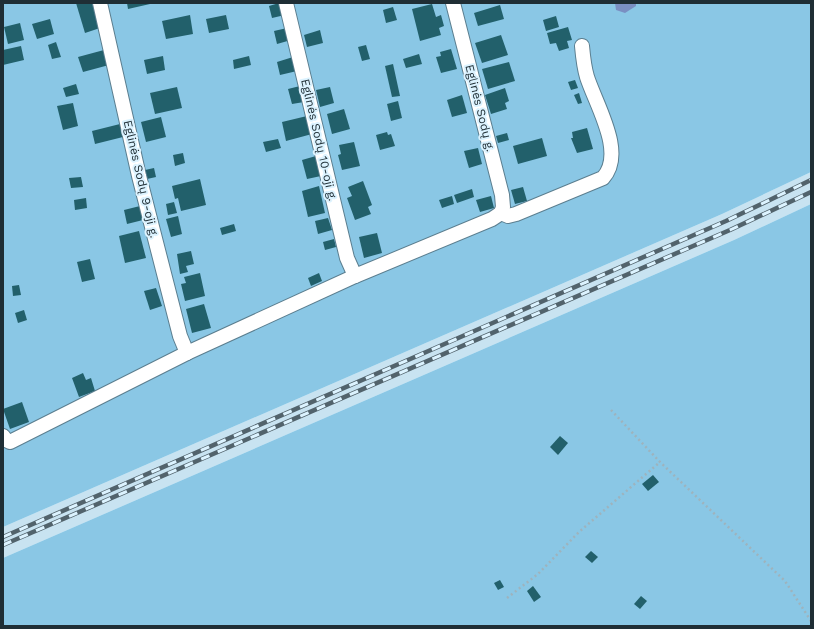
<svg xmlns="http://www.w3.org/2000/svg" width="814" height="629" font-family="'Work Sans',sans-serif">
  <rect width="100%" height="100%" fill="#dcf3ff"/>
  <polygon fill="#c8e3f1" points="811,172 811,204 734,240 3,558 3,527 722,214"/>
  <g fill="#8ac7e5">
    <polygon points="3,3 811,3 811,172 722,214 3,527"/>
    <polygon points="811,204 811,626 3,626 3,558 734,240"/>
  </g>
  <polygon fill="#7a8fc2" points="615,3 636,3 636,6 625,13 616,10"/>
  <g fill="#22606b">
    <polygon points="76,3 92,3 100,28 85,33"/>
    <polygon points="127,3 150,3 150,4 128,9"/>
    <polygon points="279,3 285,15 272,18 269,6"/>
    <polygon points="432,4 436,17 441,15 444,26 439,28 441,35 420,41 412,9"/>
    <polygon points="500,5 504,19 478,26 474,13"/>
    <polygon points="393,7 397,20 386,23 383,10"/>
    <polygon points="190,15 193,34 166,39 162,21"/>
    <polygon points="226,15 229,29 209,33 206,19"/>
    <polygon points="556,16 559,27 546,31 543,20"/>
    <polygon points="50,19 54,34 37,39 32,24"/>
    <polygon points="20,23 24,40 8,44 4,27"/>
    <polygon points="568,27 572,40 567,41 569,48 559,51 556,43 550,44 547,33"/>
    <polygon points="287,28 291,40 277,44 274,31"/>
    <polygon points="320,30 323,43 307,47 304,35"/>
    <polygon points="501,35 508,55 482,63 475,43"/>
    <polygon points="56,42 61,57 52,59 48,45"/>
    <polygon points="366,45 370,59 362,61 358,47"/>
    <polygon points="21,46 24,60 3,65 3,50"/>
    <polygon points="451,49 457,69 441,73 436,57 441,56 440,52"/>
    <polygon points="104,50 109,65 83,72 78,57"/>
    <polygon points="419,54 422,64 406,68 403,59"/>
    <polygon points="163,56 165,70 147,74 144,60"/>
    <polygon points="249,56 251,65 234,69 233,60"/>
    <polygon points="293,57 297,71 280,75 277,62"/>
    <polygon points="509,62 515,81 488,89 482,69"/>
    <polygon points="393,64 400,96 392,97 385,66"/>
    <polygon points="575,80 578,88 571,90 568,82"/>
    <polygon points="76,84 79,94 66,97 63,88"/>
    <polygon points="300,86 304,102 292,104 288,89"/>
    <polygon points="177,87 182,108 155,114 150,93"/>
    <polygon points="330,87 334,103 320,107 316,90"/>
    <polygon points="505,88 509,101 505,103 507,109 491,114 485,95"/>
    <polygon points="579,93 582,103 578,104 574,95"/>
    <polygon points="462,95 467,113 452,117 447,100"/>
    <polygon points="398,101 402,118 391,121 387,104"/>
    <polygon points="73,103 78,126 63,130 57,106"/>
    <polygon points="344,109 350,129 332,134 327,114"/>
    <polygon points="307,116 312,134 286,141 282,122"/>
    <polygon points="161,117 166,137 146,142 141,122"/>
    <polygon points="120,124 123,137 95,144 92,131"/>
    <polygon points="587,128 593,149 577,153 571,138 573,138 572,132"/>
    <polygon points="387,132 388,135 391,134 395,146 380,150 376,135"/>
    <polygon points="507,133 509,140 498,143 496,136"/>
    <polygon points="542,138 547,156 518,164 513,146"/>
    <polygon points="278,139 281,148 266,152 263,142"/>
    <polygon points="354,142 360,166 342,170 338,155 341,154 339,145"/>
    <polygon points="478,148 482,164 469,168 464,151"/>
    <polygon points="183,153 185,163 175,166 173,155"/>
    <polygon points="316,156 321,176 307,179 302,160"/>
    <polygon points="154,168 156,177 147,179 145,170"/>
    <polygon points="81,177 83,187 71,188 69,178"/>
    <polygon points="200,179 206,205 181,211 178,198 175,199 172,186"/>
    <polygon points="363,181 372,205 368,207 371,214 355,220 347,198 352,196 348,187"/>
    <polygon points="319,186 325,213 308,217 302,191"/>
    <polygon points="523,187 527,201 515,204 511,190"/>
    <polygon points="472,189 474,197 457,203 454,195"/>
    <polygon points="452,196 454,204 442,208 439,200"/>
    <polygon points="491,196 494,208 480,212 476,200"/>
    <polygon points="86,198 87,208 75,210 74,200"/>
    <polygon points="174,202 177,213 168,215 166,204"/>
    <polygon points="140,206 143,220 127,224 124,210"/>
    <polygon points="178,216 182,234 171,237 166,219"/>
    <polygon points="328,218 332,230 318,234 315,221"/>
    <polygon points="234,224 236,231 222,235 220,228"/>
    <polygon points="139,231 146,258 125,263 119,236"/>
    <polygon points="377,233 382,253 364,258 359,237"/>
    <polygon points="334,239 336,247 325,250 323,242"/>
    <polygon points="191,251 194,264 186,266 188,272 180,274 177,254"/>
    <polygon points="90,259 95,279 82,282 77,262"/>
    <polygon points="200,273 205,296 185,301 181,284 186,283 184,277"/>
    <polygon points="319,273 322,281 311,286 308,278"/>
    <polygon points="19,285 21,295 13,296 12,286"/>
    <polygon points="156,288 162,306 150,310 144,291"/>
    <polygon points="204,304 211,328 192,333 186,309"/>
    <polygon points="24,310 27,320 18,323 15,313"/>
    <polygon points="83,373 86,380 91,378 95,391 79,397 72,378"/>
    <polygon points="22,402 29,422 10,429 3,409"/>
    <polygon points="560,436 568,443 558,455 550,447"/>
    <polygon points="653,475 659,482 648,491 642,484"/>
    <polygon points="591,551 598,557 592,563 585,557"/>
    <polygon points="500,580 504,587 498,590 494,583"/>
    <polygon points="533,586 541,597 534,602 527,591"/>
    <polygon points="641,596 647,601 640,609 634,604"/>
  </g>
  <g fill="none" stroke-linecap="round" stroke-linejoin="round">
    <g stroke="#5b7e8f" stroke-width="16">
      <g id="minor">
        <polyline points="100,3 139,176 180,336 187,353"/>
        <polyline points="286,3 347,258 355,276"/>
        <polyline points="453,3 502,195 503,207 501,213"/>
        <path d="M 3,436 L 6,440 L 10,442 L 187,353 L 355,276 L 492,219 L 501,213 L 508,216 L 516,214 L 603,178 C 626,153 596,105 587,77 C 584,67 583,57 582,46"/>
      </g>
    </g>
    <g stroke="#9eb3bd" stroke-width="2.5" stroke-dasharray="2 3" stroke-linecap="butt">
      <polyline points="611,410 660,462 785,581 811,621"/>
      <polyline points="507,598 538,574 579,532 660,462"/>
    </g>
    <use href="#minor" stroke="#fff" stroke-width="14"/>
    <g stroke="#52636c" stroke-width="4.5">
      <g id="rail">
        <polyline points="3,537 726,221 811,180"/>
        <polyline points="3,545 730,230 811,192"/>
      </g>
    </g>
    <use href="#rail" stroke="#dcf3ff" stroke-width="3" stroke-dasharray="9" stroke-linecap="butt"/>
  </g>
  <g text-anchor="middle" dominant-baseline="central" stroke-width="4" stroke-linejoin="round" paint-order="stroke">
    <g font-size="12" fill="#1f2e35" stroke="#dcf3ff">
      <text transform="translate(480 108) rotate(76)">Eglinės Sodų g.</text>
      <text transform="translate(319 140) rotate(77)">Eglinės Sodų 10-oji g.</text>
      <text transform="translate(141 179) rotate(77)">Eglinės Sodų 9-oji g.</text>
    </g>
  </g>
  <rect width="814" height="629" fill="none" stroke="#1f2e35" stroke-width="8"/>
</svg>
